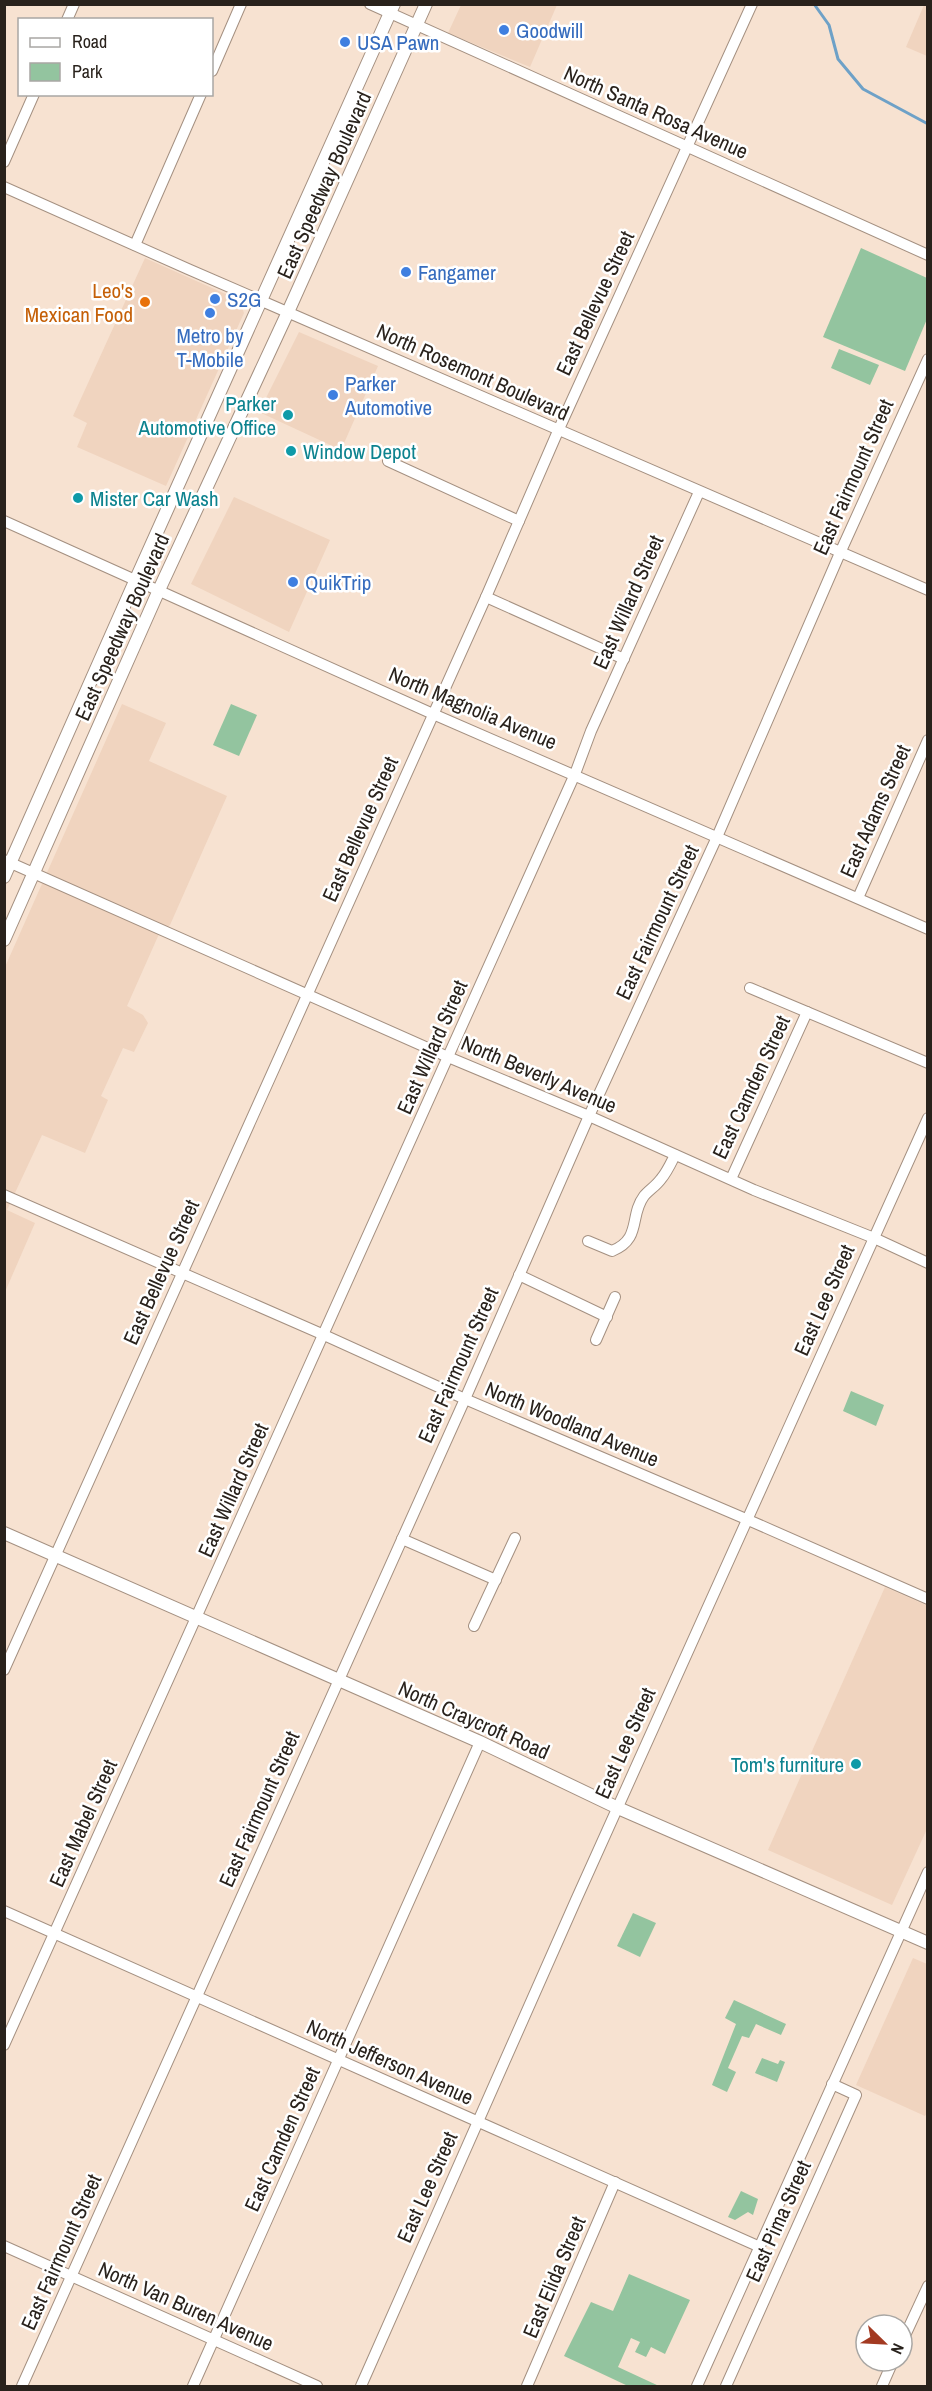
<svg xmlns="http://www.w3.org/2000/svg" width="932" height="2391" font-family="'Archivo Narrow',sans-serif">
  <rect width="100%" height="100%" fill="#f7e2d1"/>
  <g fill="#f0d4bf">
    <polygon points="461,5 461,4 557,5 530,67 448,33"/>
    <polygon points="924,5 927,5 927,56 906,47"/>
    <polygon points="145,258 239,300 244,313 166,486 77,447 87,423 73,416"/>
    <polygon points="299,332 378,366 341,450 259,412"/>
    <polygon points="234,497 330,540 289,632 191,584"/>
    <polygon points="122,704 166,723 149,761 227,796 170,925 159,934 127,1006 143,1015 148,1023 134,1052 123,1048 101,1096 108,1100 85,1153 42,1135 7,1210 35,1223 5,1292 5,967"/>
    <polygon points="885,1587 928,1606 927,1829 892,1905 768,1850"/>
    <polygon points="913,1958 927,1964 928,2111 925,2116 856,2085"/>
  </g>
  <g fill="#93c49f">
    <polygon points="861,248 927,278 927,319 905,371 823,337"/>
    <polygon points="839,349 879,365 870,385 831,368"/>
    <polygon points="231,704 257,715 239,756 213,745"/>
    <polygon points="851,1391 884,1405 876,1426 843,1411"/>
    <polygon points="633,1913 656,1923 640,1957 617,1946"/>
    <polygon points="734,2000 786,2024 781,2035 756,2024 749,2038 742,2036 728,2068 736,2072 727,2092 712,2085 736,2024 725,2018"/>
    <polygon points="762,2058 778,2064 780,2060 785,2062 777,2082 755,2073"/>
    <polygon points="741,2191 758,2199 753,2215 748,2212 735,2220 728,2217"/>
    <polygon points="629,2274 690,2300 665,2354 651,2347 646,2357 635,2352 640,2342 631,2338 618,2367 659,2386 628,2386 564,2356 591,2302 613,2311"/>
  </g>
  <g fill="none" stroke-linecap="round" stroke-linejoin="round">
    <polyline stroke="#6ea1c7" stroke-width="3" points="814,4 829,25 838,59 863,89 928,124"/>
    <g stroke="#a49081" stroke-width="12">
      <g id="minor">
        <polyline points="370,4 928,255"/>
        <polyline points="67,20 74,4"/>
        <polyline points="212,71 241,4"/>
        <polyline points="4,162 34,94"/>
        <polyline points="4,187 188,269 928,590"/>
        <polyline points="135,245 201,94"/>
        <polyline points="388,461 519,521"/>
        <polyline points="4,521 433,714 928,929"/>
        <polyline points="486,597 624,659"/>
        <polyline points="4,860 448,1057 589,1116 754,1190 874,1238 928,1263"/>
        <polyline points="858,898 928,740"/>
        <polyline points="750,988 928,1063"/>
        <polyline points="731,1179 807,1012"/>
        <polyline points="4,1195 324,1335 465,1399 746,1519 928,1599"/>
        <path d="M 588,1241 L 612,1251 C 642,1239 629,1216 644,1196 C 649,1190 656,1186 661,1179 C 667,1172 671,1163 675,1155"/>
        <polyline points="519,1275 607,1317"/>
        <polyline points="596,1340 615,1297"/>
        <polyline points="402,1539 496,1580"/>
        <polyline points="474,1626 515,1538"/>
        <polyline points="4,1670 486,597 558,431 752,4"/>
        <polyline points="4,1911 760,2247"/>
        <polyline points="4,2045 575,774 591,731 699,492"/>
        <polyline points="4,2246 317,2386"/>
        <polyline points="902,2342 928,2286"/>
        <polyline points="22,2386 465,1399 589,1116 717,837 840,553 928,359"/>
        <polyline points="193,2386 480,1742"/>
        <polyline points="361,2386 576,1900 928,1118"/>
        <polyline points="527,2386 615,2182"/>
        <polyline points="697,2386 928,1872"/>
        <polyline points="726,2386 856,2095 832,2084"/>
        <polyline points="882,2386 893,2361"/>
      </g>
    </g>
    <g stroke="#a49081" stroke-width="14">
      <g id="major">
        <polyline points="4,877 136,579 394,4"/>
        <polyline points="4,940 159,590 288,312 426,4"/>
        <polyline points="4,1533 480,1742 618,1808 928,1943"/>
      </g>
    </g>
    <use href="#minor" stroke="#fff" stroke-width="10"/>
    <use href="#major" stroke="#fff" stroke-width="12"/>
  </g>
  <g fill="#3f7fe0" stroke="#fff" stroke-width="2">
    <circle cx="504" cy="30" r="6"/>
    <circle cx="345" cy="42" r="6"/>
    <circle cx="406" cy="272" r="6"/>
    <circle cx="215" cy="299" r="6"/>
    <circle cx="210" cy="313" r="6"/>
    <circle cx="333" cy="395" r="6"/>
    <circle cx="293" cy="582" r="6"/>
  </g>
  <circle fill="#e8710a" stroke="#fff" stroke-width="2" cx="145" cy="302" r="6"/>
  <g fill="#0f9aa8" stroke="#fff" stroke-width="2">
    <circle cx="288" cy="415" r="6"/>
    <circle cx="291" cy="451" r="6"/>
    <circle cx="78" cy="498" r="6"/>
    <circle cx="856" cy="1764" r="6"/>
  </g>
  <g text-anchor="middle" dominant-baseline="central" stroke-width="5" stroke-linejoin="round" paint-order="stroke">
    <g font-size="21" fill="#366cbe" stroke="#fff" text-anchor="start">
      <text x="516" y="30">Goodwill</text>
      <text x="357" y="42">USA Pawn</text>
      <text x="418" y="272">Fangamer</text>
      <text x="227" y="299">S2G</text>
      <text x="210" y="335" text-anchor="middle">Metro by<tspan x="210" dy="24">T-Mobile</tspan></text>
      <text x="345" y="383">Parker<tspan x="345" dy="24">Automotive</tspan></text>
      <text x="305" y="582">QuikTrip</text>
    </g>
    <g font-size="21" fill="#29221c" stroke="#fff">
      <text transform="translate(656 112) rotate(24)">North Santa Rosa Avenue</text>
      <text transform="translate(324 185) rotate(-66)">East Speedway Boulevard</text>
      <text transform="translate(595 303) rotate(-65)">East Bellevue Street</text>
      <text transform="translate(473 372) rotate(24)">North Rosemont Boulevard</text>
      <text transform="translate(853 477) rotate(-66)">East Fairmount Street</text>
      <text transform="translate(628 602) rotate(-66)">East Willard Street</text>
      <text transform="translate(122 627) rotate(-66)">East Speedway Boulevard</text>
      <text transform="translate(473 708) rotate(23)">North Magnolia Avenue</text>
      <text transform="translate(875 811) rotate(-66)">East Adams Street</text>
      <text transform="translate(360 829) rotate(-66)">East Bellevue Street</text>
      <text transform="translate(657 922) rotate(-65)">East Fairmount Street</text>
      <text transform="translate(432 1047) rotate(-66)">East Willard Street</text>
      <text transform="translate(539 1074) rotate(23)">North Beverly Avenue</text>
      <text transform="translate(751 1087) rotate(-65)">East Camden Street</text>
      <text transform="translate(161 1272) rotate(-66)">East Bellevue Street</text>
      <text transform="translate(824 1300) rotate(-66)">East Lee Street</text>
      <text transform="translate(458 1365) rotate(-66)">East Fairmount Street</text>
      <text transform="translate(572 1424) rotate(23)">North Woodland Avenue</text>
      <text transform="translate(233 1490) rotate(-66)">East Willard Street</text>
      <text transform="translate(474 1720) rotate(24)">North Craycroft Road</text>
      <text transform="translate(625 1743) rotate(-66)">East Lee Street</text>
      <text transform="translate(259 1809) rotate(-66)">East Fairmount Street</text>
      <text transform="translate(83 1823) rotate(-66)">East Mabel Street</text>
      <text transform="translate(390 2062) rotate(24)">North Jefferson Avenue</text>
      <text transform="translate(282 2139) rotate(-66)">East Camden Street</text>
      <text transform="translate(427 2187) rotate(-66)">East Lee Street</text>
      <text transform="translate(778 2221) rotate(-66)">East Pima Street</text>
      <text transform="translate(61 2252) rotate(-66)">East Fairmount Street</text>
      <text transform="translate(554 2277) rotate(-67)">East Elida Street</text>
      <text transform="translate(186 2306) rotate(24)">North Van Buren Avenue</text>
    </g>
    <g font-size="21" fill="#c56008" stroke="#fff" text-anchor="end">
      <text x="133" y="290">Leo's<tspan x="133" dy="24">Mexican Food</tspan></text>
    </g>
    <g font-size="21" fill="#0d838f" stroke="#fff" text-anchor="end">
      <text x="276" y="403">Parker<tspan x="276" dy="24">Automotive Office</tspan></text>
      <text x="303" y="451" text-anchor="start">Window Depot</text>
      <text x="90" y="498" text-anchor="start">Mister Car Wash</text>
      <text x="844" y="1764">Tom's furniture</text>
    </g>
  </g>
  <rect width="932" height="2391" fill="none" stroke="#29221c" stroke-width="12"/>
  <rect x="18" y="18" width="195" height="78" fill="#ffffff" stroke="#a9a7a4" stroke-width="1.5"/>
  <rect x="30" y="38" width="30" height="9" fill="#ffffff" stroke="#a9a7a4" stroke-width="1.5"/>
  <text x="72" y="48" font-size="18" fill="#29221c">Road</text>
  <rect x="30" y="63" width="30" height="18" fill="#93c49f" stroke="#a9a7a4" stroke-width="1.5"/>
  <text x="72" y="78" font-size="18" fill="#29221c">Park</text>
  <g transform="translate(884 2343) rotate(114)"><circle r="28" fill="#ffffff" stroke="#a9a7a4" stroke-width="1.5"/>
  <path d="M0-4.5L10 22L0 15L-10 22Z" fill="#a33a22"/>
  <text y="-9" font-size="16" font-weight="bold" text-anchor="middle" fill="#29221c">N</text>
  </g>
</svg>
